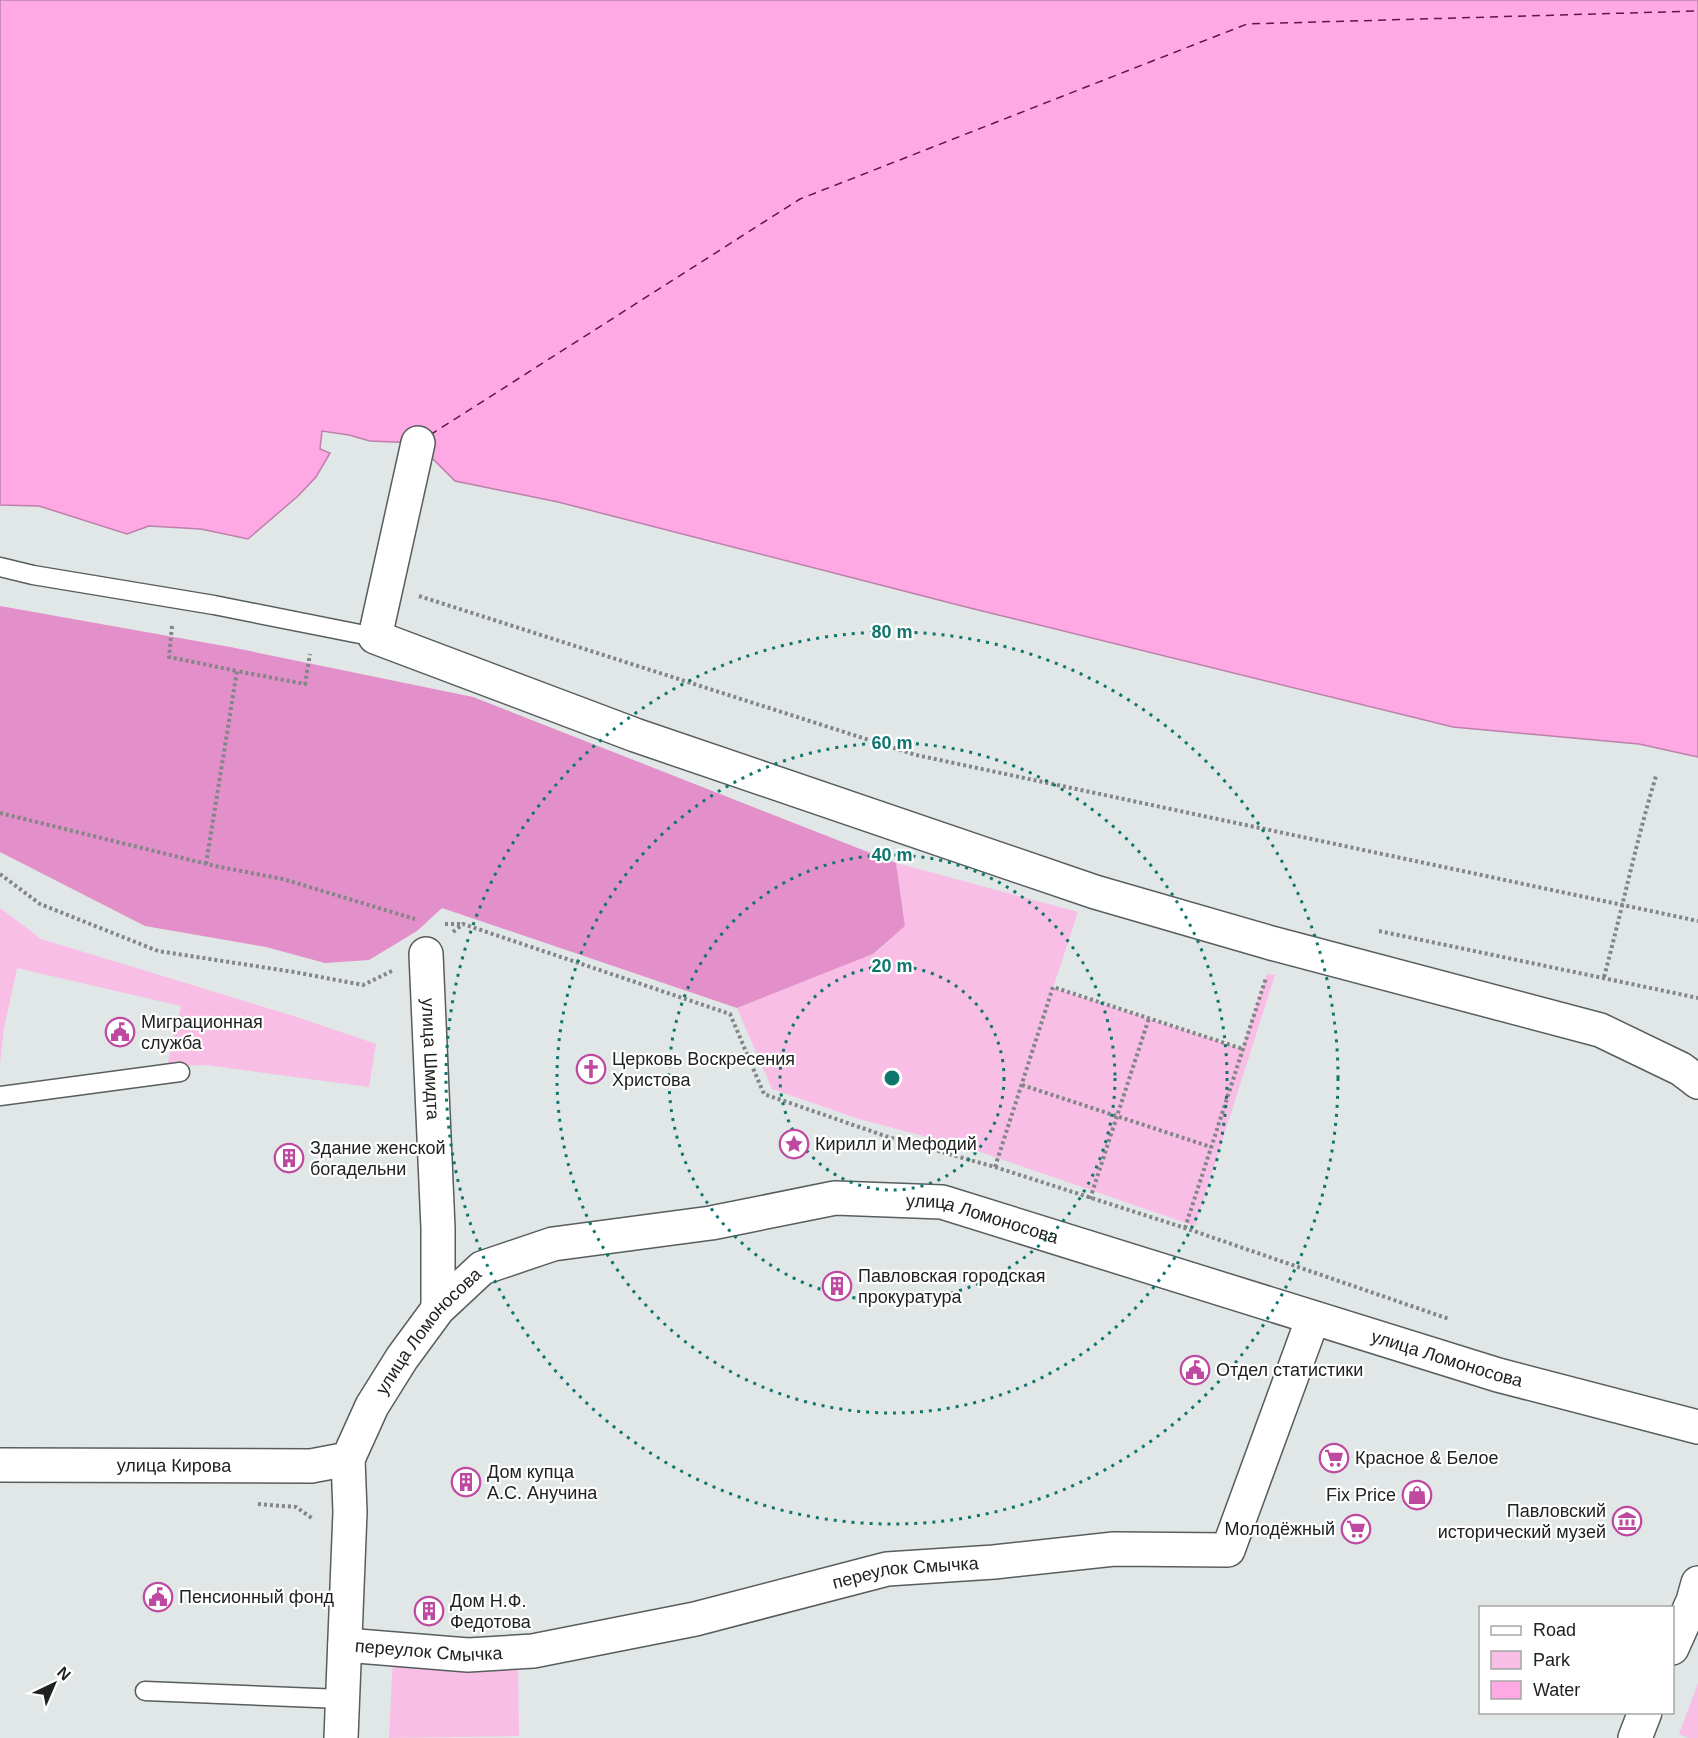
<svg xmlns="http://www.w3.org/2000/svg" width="1698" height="1738" font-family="Arial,sans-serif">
  <rect width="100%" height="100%" fill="#e1e6e7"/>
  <g fill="#f8bee5">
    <polygon points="896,863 1078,912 1053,988 1242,1049 1267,974 1275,975 1195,1226 969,1148 859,1119 772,1089 737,1008 873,954 905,926"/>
    <polygon points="0,908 41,939 300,1018 376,1044 369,1087 206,1065 167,1066 181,1006 17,968 4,1028 0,1063"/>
    <polygon points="393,1657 518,1663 519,1736 389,1738"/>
    <polygon points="1698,1683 1698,1738 1689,1738 1679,1734"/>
  </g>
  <polygon fill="#e38fca" points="0,606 230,647 473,697 896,863 905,926 873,954 737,1008 442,908 417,931 369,960 325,963 266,947 145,926 0,852"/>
  <polygon fill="#ffa9e4" stroke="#bc80aa" stroke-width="1.5" points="0,0 1698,0 1698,757 1639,744 1453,727 970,608 558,502 455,481 417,443 370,441 349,435 322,431 320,449 330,453 316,477 298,496 248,539 201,529 149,526 127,534 39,506 0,505"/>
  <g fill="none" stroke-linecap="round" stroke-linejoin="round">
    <polyline stroke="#5f154e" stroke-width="1.5" stroke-dasharray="8 6" stroke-linecap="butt" points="430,435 800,199 1247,24 1698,11"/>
    <g stroke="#585d5d" stroke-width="21">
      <g id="service">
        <polyline points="0,567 33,575 214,605 375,637"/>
        <polyline points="0,1096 180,1072"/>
        <polyline points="145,1691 342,1699"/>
      </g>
    </g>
    <g stroke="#585d5d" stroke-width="36">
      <g id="minor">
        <polyline points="418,443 375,637 635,735 1095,892 1271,943 1600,1030 1681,1069 1698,1082"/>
        <path id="s1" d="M 426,954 L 438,1228 L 438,1309"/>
        <path id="s2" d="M 345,1645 L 468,1655 L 533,1651 L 695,1619 L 887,1569 L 994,1562 L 1114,1549 L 1228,1550 L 1313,1318"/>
        <polyline points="1672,1648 1693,1601 1698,1583"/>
        <polyline points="341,1738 350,1512 348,1459"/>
        <polyline points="1635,1738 1645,1712"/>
      </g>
    </g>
    <g stroke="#585d5d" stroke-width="36">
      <g id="tertiary">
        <path id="s3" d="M 0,1465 L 311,1466 L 348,1459 L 372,1406 L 402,1358 L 438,1309 L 482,1268 L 553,1244 L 711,1223 L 835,1198 L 942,1202 L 1498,1375 L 1698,1427"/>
      </g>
    </g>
    <g stroke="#828686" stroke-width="4" stroke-dasharray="3 3" stroke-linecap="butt">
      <polyline points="419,596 916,755 1698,921"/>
      <polyline points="172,626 169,657 237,671"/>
      <polyline points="0,813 215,866 283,879 415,919"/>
      <polyline points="206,864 237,671 305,684 310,654"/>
      <polyline points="0,874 40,904 158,951 294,972 363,985 392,971"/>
      <polyline points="445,924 462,924"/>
      <polyline points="1379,931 1698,998"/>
      <polyline points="453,932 463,924 730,1014 764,1094 888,1137 995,1167 1185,1228 1449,1319"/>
      <path d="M 1604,977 C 1622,910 1636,842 1656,776"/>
      <polyline points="1022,1085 1211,1147"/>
      <polyline points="995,1167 1053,987 1243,1049"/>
      <polyline points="1090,1199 1149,1018"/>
      <polyline points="1185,1228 1266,978"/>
      <polyline points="258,1504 296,1507 313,1519"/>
    </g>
    <use href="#service" stroke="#fff" stroke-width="18"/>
    <use href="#minor" stroke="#fff" stroke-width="33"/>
    <use href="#tertiary" stroke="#fff" stroke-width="33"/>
  </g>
  <g fill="none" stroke="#0f766e" stroke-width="3" stroke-dasharray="3 6">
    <circle cx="892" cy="1078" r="112"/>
    <circle cx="892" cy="1078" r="223"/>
    <circle cx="892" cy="1078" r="335"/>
    <circle cx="892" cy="1078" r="446"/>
  </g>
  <defs>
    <g id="civic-ring" transform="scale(1.5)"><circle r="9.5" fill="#fff" stroke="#be49a0" stroke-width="1.5"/><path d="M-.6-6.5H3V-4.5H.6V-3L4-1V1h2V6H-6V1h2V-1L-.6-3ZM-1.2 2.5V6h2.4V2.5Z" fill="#be49a0"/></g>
    <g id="church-ring" transform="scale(1.5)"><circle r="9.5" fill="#fff" stroke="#be49a0" stroke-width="1.5"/><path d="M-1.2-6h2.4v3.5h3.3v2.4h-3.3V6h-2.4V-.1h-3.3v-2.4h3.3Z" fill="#be49a0"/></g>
    <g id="sight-ring" transform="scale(1.5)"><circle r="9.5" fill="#fff" stroke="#be49a0" stroke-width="1.5"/><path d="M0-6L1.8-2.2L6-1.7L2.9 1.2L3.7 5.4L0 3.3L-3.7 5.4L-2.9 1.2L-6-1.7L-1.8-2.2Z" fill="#be49a0"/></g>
    <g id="building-ring" transform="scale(1.5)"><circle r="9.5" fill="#fff" stroke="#be49a0" stroke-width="1.5"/><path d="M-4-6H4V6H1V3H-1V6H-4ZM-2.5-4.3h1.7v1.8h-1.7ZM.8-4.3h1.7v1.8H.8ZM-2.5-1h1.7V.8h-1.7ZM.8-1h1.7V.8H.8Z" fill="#be49a0"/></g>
    <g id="supermarket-ring" transform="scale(1.5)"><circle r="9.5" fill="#fff" stroke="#be49a0" stroke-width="1.5"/><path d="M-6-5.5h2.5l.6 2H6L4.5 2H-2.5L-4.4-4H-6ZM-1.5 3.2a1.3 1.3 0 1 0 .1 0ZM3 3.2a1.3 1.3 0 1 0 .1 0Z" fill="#be49a0"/></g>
    <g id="shop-ring" transform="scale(1.5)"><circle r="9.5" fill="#fff" stroke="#be49a0" stroke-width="1.5"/><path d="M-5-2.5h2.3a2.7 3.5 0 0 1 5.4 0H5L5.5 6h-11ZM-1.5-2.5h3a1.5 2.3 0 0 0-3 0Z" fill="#be49a0"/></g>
    <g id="museum-ring" transform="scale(1.5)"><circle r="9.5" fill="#fff" stroke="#be49a0" stroke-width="1.5"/><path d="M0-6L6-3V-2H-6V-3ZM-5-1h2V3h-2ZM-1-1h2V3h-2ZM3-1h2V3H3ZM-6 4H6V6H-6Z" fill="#be49a0"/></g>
  </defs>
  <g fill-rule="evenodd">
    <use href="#civic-ring" x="120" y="1032"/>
    <use href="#church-ring" x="591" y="1069"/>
    <use href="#sight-ring" x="794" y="1144"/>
    <use href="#building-ring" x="289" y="1158"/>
    <use href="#building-ring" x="837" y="1286"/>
    <use href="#civic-ring" x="1195" y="1370"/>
    <use href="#supermarket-ring" x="1334" y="1458"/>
    <use href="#building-ring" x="466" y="1482"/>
    <use href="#shop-ring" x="1417" y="1495"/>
    <use href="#museum-ring" x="1627" y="1521"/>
    <use href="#supermarket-ring" x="1356" y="1529"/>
    <use href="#civic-ring" x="158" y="1597"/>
    <use href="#building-ring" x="429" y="1611"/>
  </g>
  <g text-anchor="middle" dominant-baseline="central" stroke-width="4.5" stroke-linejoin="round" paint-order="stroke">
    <g font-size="18" fill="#202222" stroke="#fff" text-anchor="start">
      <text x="141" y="1022">Миграционная<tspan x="141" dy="21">служба</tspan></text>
      <text x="612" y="1059">Церковь Воскресения<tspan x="612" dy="21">Христова</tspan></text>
      <text x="815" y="1144">Кирилл и Мефодий</text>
      <text x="310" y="1148">Здание женской<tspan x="310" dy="21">богадельни</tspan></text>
      <text x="858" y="1276">Павловская городская<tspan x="858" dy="21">прокуратура</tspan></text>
      <text x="1216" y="1370">Отдел статистики</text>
      <text x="1355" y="1458">Красное &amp; Белое</text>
      <text x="487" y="1472">Дом купца<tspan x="487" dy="21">А.С. Анучина</tspan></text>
      <text x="1396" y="1495" text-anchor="end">Fix Price</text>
      <text x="1606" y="1511" text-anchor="end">Павловский<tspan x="1606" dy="21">исторический музей</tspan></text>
      <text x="1335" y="1529" text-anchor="end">Молодёжный</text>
      <text x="179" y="1597">Пенсионный фонд</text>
      <text x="450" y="1601">Дом Н.Ф.<tspan x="450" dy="21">Федотова</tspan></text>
    </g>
    <g font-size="18" fill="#202222" stroke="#fff">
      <text stroke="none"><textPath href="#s1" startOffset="105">улица Шмидта</textPath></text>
      <text stroke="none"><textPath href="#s3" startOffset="1095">улица Ломоносова</textPath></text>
      <text stroke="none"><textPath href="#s3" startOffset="501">улица Ломоносова</textPath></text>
      <text stroke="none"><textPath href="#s3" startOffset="1581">улица Ломоносова</textPath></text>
      <text stroke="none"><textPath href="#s3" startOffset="174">улица Кирова</textPath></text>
      <text stroke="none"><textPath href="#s2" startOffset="570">переулок Смычка</textPath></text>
      <text stroke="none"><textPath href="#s2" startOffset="84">переулок Смычка</textPath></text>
    </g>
  </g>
  <circle cx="892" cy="1078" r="9" fill="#0f766e" stroke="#fff" stroke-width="3"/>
  <g font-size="18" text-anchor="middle" font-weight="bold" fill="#0f766e" stroke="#fff" stroke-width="4.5" stroke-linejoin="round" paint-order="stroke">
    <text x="892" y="638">80 m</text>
    <text x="892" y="749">60 m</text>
    <text x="892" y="861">40 m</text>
    <text x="892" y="972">20 m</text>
  </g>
  <rect x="1479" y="1606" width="195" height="108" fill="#ffffff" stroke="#a6a7a7" stroke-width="1.5"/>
  <rect x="1491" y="1626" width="30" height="9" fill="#ffffff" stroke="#a6a7a7" stroke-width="1.5"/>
  <text x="1533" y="1636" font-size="18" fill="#202222">Road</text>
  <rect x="1491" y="1651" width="30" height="18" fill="#f8bee5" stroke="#a6a7a7" stroke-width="1.5"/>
  <text x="1533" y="1666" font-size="18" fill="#202222">Park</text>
  <rect x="1491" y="1681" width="30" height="18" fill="#ffa9e4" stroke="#a6a7a7" stroke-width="1.5"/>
  <text x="1533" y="1696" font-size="18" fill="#202222">Water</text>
  <g transform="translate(54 1684) rotate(44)" stroke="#ffffff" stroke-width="4.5" paint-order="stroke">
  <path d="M0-4.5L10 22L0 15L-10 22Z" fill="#202222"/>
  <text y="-9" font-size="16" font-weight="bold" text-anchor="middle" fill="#202222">N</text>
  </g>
</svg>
